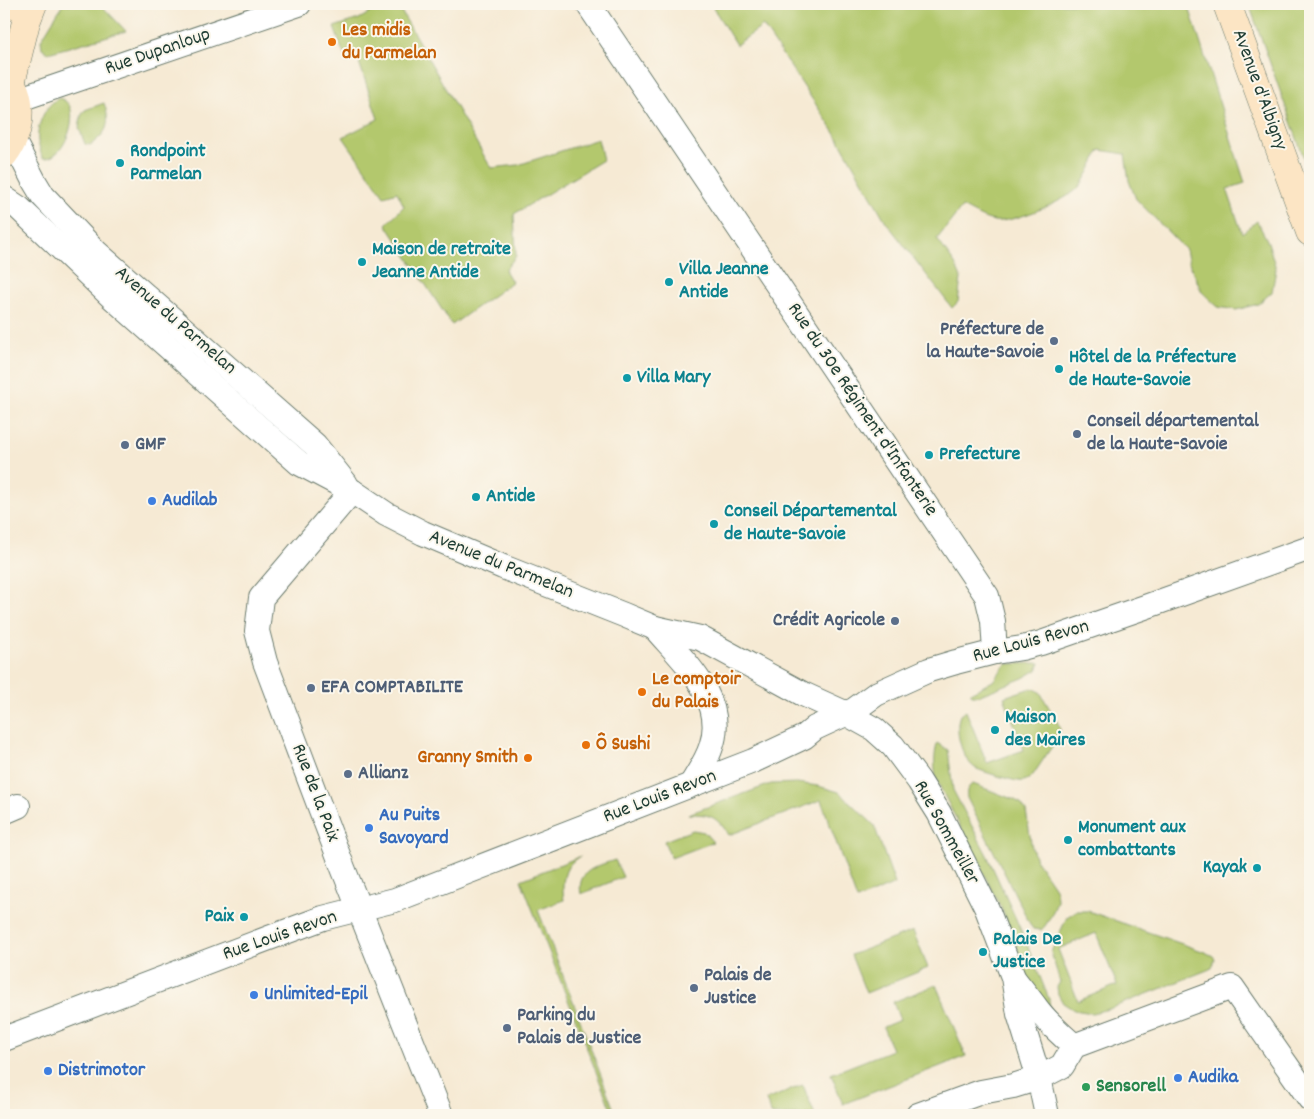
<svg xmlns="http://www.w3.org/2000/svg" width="1314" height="1119" font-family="Dekko,sans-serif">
  <rect width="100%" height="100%" fill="#fbf7ec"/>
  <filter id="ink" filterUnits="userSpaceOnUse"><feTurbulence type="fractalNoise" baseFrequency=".02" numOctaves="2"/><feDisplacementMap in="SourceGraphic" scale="10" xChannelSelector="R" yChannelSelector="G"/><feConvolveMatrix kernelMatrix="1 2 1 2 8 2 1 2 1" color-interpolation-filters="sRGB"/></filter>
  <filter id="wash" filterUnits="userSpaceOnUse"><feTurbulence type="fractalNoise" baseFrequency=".0096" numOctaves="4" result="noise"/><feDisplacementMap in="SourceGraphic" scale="20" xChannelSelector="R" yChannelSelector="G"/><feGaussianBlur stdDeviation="1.12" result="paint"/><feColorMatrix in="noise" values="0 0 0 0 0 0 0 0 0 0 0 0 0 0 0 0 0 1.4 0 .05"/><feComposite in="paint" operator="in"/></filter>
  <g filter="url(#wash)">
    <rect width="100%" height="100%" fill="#f6ead4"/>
    <g fill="#b3c86d" stroke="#698250" fill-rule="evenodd">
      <polygon points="63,4 100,4 126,31 48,53 42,48 41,40"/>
      <polygon points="385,4 397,4 491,168 518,165 598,139 603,160 514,214 516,256 505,270 512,282 452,325 386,224 404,206 397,192 384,196 343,137 378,119 358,59 347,63 334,27 359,19"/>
      <path d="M 711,4 L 1188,4 L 1245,183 L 1227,189 L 1242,233 L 1257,221 L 1268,242 L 1276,269 L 1272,292 L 1258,304 L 1236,310 L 1218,307 L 1202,292 L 1189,263 L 1186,250 L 1136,199 L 1129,181 L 1125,154 L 1100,150 C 1093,162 1088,176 1079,187 C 1069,200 1010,224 994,221 C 983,219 972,212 962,207 L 937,239 L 955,264 L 961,278 L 958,302 L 952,308 L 886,222 L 835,133 L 763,26 L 736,45 Z"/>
      <polygon points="1249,4 1310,4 1310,175"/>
      <path d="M 60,98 C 64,100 67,102 69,105 C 78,119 63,162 42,158 C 41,152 39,147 38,142 C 36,127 45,103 60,98 Z"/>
      <path d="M 104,103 C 111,123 108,133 90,145 L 85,144 L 79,128 L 81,116 L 85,110 Z"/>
      <polygon points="1040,663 1037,670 1023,678 980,695 972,695 970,693 993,681 1006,664"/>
      <path d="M 1028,689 L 1035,689 L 1040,692 L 1059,725 L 1060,731 L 1059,736 L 1033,775 C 1029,779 1025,782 1019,781 C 1013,781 980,771 975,768 C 961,758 954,729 960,715 L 966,711 L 987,763 L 1024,750 L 1004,697 Z"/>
      <path d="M 937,743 L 948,750 L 953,790 L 987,855 L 1024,937 L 1049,999 L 1050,1009 L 1034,993 L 1004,914 L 936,779 C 934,766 934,756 937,743 Z"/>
      <path d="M 797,783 L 818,786 L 839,792 L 874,825 L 895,884 L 857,900 L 821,800 L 729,835 C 716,816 711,814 688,814 L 771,784 Z"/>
      <path d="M 973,784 L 1015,800 L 1021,804 L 1026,811 L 1032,848 L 1036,860 L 1055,888 C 1056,892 1057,896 1057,901 C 1055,908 1047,926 1041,930 L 1033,929 L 1031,926 L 967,798 C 966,791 967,787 973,784 Z"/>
      <polygon points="693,830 704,832 713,842 671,858 664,841"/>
      <path d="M 581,856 C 578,858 573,861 571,863 C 562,873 562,889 564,900 L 538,910 L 616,1115 L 613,1115 L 521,880 Z"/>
      <path d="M 615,860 L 623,877 L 581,894 C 576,870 598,866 615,860 Z"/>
      <path d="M 1076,911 L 1088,911 L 1205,952 L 1213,956 L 1215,959 C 1214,963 1213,966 1210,969 L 1109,1009 L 1092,1013 L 1074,1010 L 1063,1003 L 1058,994 L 1057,987 L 1060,982 L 1051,952 L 1067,917 ZM 1096,933 L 1117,985 L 1078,1001 L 1058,949 Z"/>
      <polygon points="913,931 928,968 866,993 851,955"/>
      <polygon points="936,985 966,1056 843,1104 831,1074 892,1050 883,1027 900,1020 893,1002"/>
      <polygon points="803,1085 815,1115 772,1115 766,1100"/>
    </g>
  </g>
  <g filter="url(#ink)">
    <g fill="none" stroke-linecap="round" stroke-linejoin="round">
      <g stroke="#6a7a6c" stroke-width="26">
        <g id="minor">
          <polyline points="588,4 987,596 993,621 995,652"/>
          <polyline points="17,100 299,4"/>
          <polyline points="13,140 34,181 43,196 96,252 315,445 346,484"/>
          <polyline points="4,198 19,208 112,297 299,463 352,491 386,514 423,533 503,567 624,615 655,628 700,638 803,694 847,714 874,729 893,746 919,781 939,813 987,909 1013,977 1019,1014 1039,1078 1047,1115"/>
          <polyline points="352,491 261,598 257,631 265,662 343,868 441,1115"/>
          <path d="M 655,628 C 683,661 728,699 711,747 C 707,760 698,773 691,785"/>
          <polyline points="4,812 18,806"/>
          <path d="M 1014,979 C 1022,989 1030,999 1038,1010 C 1048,1023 1062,1035 1074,1046"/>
          <polyline points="4,1039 269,938 323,918 395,900 753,761 804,737 815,728 854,710 876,694 929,670 956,662 995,652 1022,648 1041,643 1145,607 1310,548"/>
          <polyline points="918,1115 981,1092 1013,1086 1039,1078 1062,1066 1074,1046 1232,987 1310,1099"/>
        </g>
      </g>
      <g stroke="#6a7a6c" stroke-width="29">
        <g id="secondary">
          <polyline points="1227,4 1310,232"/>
          <polyline points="4,7 6,4"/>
          <path d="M 4,72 C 24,96 23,130 4,154"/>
          <polyline points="11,83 26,22 33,4"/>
        </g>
      </g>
      <use href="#minor" stroke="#fff" stroke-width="24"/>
      <use href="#secondary" stroke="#fce5c4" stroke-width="28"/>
    </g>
  </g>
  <g fill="#e8710a" stroke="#fbf7ec" stroke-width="2">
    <circle cx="332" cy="42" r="5"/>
    <circle cx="642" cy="692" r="5"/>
    <circle cx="586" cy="745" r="5"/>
    <circle cx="528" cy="758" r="5"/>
  </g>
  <g fill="#0f9aa8" stroke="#fbf7ec" stroke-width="2">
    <circle cx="120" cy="163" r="5"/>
    <circle cx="362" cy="262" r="5"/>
    <circle cx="669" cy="282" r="5"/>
    <circle cx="1059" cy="369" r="5"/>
    <circle cx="627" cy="378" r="5"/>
    <circle cx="929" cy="455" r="5"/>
    <circle cx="476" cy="497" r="5"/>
    <circle cx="714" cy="524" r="5"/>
    <circle cx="995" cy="730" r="5"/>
    <circle cx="1068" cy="840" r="5"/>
    <circle cx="1257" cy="868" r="5"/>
    <circle cx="244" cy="917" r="5"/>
    <circle cx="983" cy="952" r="5"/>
  </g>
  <g fill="#5c6f8a" stroke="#fbf7ec" stroke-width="2">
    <circle cx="1054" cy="341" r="5"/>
    <circle cx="1077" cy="434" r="5"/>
    <circle cx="125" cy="445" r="5"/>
    <circle cx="895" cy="621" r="5"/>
    <circle cx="311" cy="688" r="5"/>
    <circle cx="348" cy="774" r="5"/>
    <circle cx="694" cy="988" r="5"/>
    <circle cx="507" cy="1028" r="5"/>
  </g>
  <g fill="#3f7fe0" stroke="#fbf7ec" stroke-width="2">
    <circle cx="152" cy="501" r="5"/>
    <circle cx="369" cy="828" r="5"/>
    <circle cx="254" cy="995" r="5"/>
    <circle cx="48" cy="1071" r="5"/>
    <circle cx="1178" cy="1078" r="5"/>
  </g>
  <circle fill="#2e9e5b" stroke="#fbf7ec" stroke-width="2" cx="1086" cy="1087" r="5"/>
  <g text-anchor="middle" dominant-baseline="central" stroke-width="4" stroke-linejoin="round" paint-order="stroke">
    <g font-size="20" font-weight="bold" fill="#c56008" stroke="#fbf7ec" text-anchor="start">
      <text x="342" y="31">Les midis<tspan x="342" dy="23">du Parmelan</tspan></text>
      <text x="652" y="680">Le comptoir<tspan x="652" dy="23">du Palais</tspan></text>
      <text x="596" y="745">Ô Sushi</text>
      <text x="518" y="758" text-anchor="end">Granny Smith</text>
    </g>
    <g font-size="20" fill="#1f3d34" stroke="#fbf7ec">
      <text transform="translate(158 52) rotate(-19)">Rue Dupanloup</text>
      <text transform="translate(1259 90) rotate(70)">Avenue d'Albigny</text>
      <text transform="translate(175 321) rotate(41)">Avenue du Parmelan</text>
      <text transform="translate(862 410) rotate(56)">Rue du 30e Régiment d'Infanterie</text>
      <text transform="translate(501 565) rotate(22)">Avenue du Parmelan</text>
      <text transform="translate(1031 642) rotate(-15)">Rue Louis Revon</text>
      <text transform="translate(315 793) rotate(69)">Rue de la Paix</text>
      <text transform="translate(660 797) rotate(-21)">Rue Louis Revon</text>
      <text transform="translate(946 833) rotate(61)">Rue Sommeiller</text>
      <text transform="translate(280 936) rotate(-19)">Rue Louis Revon</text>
    </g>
    <g font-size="20" font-weight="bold" fill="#0d838f" stroke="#fbf7ec" text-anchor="start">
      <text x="130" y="152">Rondpoint<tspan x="130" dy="23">Parmelan</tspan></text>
      <text x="372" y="250">Maison de retraite<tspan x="372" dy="23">Jeanne Antide</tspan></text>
      <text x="679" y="270">Villa Jeanne<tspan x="679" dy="23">Antide</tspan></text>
      <text x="1069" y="358">Hôtel de la Préfecture<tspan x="1069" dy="23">de Haute-Savoie</tspan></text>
      <text x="637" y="378">Villa Mary</text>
      <text x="939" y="455">Prefecture</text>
      <text x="486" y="497">Antide</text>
      <text x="724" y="512">Conseil Départemental<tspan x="724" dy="23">de Haute-Savoie</tspan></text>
      <text x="1005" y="718">Maison<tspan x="1005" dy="23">des Maires</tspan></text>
      <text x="1078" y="828">Monument aux<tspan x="1078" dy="23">combattants</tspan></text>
      <text x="1247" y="868" text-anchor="end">Kayak</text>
      <text x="234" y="917" text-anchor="end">Paix</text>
      <text x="993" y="940">Palais De<tspan x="993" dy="23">Justice</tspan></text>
    </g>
    <g font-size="20" font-weight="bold" fill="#4e5e75" stroke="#fbf7ec" text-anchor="start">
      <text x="1044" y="330" text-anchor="end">Préfecture de<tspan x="1044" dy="23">la Haute-Savoie</tspan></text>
      <text x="1087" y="422">Conseil départemental<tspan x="1087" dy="23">de la Haute-Savoie</tspan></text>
      <text x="135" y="445">GMF</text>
      <text x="885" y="621" text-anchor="end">Crédit Agricole</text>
      <text x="321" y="688">EFA COMPTABILITE</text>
      <text x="358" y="774">Allianz</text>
      <text x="704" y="976">Palais de<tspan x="704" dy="23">Justice</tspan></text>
      <text x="517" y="1016">Parking du<tspan x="517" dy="23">Palais de Justice</tspan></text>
    </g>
    <g font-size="20" font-weight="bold" fill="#366cbe" stroke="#fbf7ec" text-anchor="start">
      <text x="162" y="501">Audilab</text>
      <text x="379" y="816">Au Puits<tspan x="379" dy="23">Savoyard</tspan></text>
      <text x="264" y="995">Unlimited-Epil</text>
      <text x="58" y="1071">Distrimotor</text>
      <text x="1188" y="1078">Audika</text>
    </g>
    <g font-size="20" font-weight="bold" fill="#27864d" stroke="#fbf7ec" text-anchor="start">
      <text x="1096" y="1087">Sensorell</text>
    </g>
  </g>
  <rect width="1314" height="1119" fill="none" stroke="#fbf7ec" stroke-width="20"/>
</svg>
